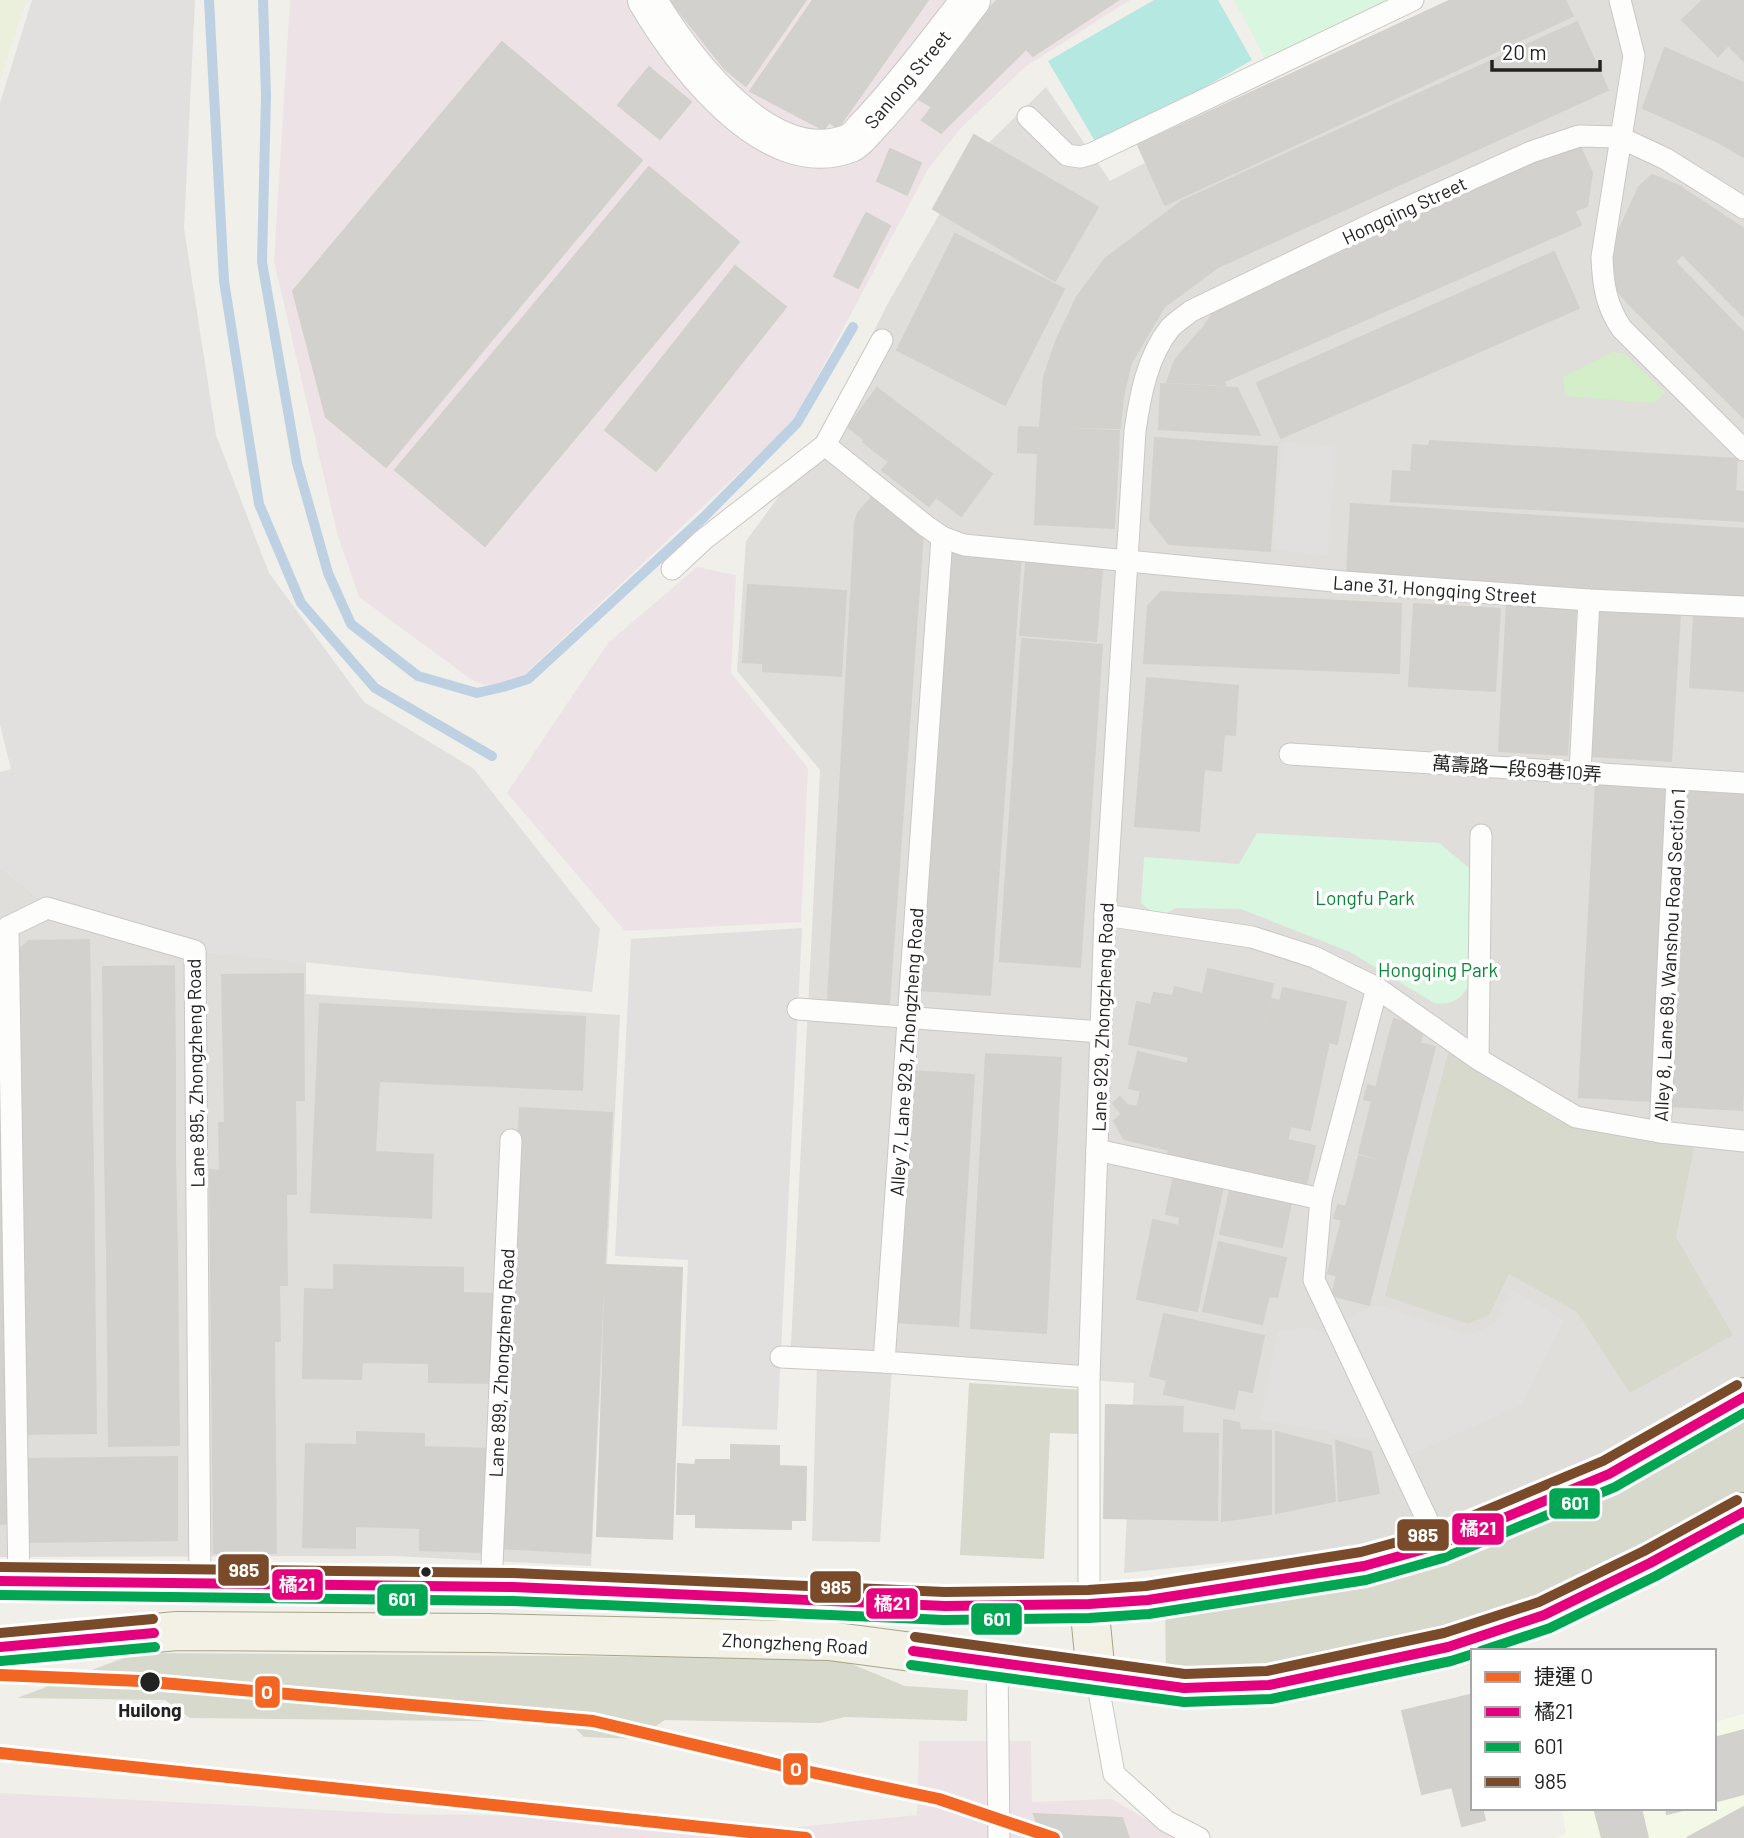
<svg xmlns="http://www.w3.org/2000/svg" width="1744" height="1838" font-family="Barlow,'Noto Sans TC',sans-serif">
  <rect width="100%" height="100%" fill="#f0efea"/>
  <g fill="#dfdedb">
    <polygon points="1457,0 1744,0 1744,1380 1605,1456 1457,1524 1334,1551 1124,1573 1134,1383 892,1368 880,1542 812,1541 817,1363 790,1364 820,770 737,671 746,541 820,440 887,305 970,161 1046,87 1110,181"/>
    <polygon points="0,867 56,912 187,950 306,962 306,994 620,1015 591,1566 394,1556 0,1557"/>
  </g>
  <g fill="#ede3e6">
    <polygon points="290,0 1130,0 1025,67 960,129 928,169 794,421 524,675 508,682 485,685 472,680 359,597 337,533 274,261"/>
    <polygon points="697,567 736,575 731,673 808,768 801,922 625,931 507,793 608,643"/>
    <polygon points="919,1741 1031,1741 1032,1802 1112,1799 1178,1838 0,1838 0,1793 402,1814 603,1817 778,1829 917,1815"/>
  </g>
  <polygon fill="#f4f8e7" points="1744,1714 1744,1838 1556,1838 1566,1833 1561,1808 1714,1808 1714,1722"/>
  <g fill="#d7d9cc">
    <polygon points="1448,1053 1561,1122 1694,1148 1676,1237 1733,1335 1630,1393 1577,1312 1509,1274 1489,1315 1468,1324 1385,1296"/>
    <polygon points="969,1383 1084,1390 1081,1434 1050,1433 1044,1559 960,1555"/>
    <polygon points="1744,1416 1744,1500 1520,1614 1276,1669 1166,1679 1165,1607 1259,1600"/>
    <polygon points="137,1653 837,1658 905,1686 968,1690 967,1721 845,1717 820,1723 665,1720 636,1739 584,1737 569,1722 190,1718 165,1700 17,1698"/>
  </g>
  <polygon fill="#ebf0dd" points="0,0 26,0 0,81"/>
  <polygon fill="#d3eec8" points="1613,352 1625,354 1665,392 1654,403 1565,396 1563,377"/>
  <g fill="#d8f6e0">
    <polygon points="1234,0 1390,0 1267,62"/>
    <path d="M 1257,833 L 1439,843 L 1474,872 L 1468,987 C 1459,1001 1451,1005 1434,1003 L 1350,952 L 1241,909 L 1176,908 L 1159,917 L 1141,903 L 1144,857 L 1239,864 Z"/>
  </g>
  <polygon fill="#b5e8e0" points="1154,0 1218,0 1252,60 1099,148 1048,61"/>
  <g fill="#e1e0de">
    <polygon points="32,0 195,0 184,228 216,435 269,573 364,702 474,769 600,929 592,992 187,950 56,912 0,867 0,772 11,769 0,725 0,103"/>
    <polygon points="1282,442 1336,446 1328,555 1273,550"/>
    <polygon points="802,928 777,1430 682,1426 688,1260 615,1256 631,939"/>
    <polygon points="1512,1290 1564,1320 1521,1405 1410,1455 1346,1317 1378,1305 1470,1336 1496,1322"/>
    <polygon points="1308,1327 1332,1338 1380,1441 1260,1420 1278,1332"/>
  </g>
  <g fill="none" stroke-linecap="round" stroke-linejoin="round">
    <g stroke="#bed1e3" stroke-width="10">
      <polyline points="209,0 224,281 259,504 301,603 375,688 492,756"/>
      <polyline points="263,0 266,96 262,262 297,463 328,573 351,624 418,676 477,693 503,687 528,679 703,518 797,423 853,327"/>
    </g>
  </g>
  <g fill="#d2d1cd" stroke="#d3d1cb" stroke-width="2">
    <polygon points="670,0 806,0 746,86 725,69"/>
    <polygon points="813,0 928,0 838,128 829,122 824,130 750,91"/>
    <polygon points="997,0 1118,0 1033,56 1026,49 941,133 922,120 932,107 913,96"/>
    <polygon points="1451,0 1565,0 1573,16 1165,205 1138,145"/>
    <polygon points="1703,0 1744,0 1744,61 1728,45 1718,56 1682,20"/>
    <polygon points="1577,22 1608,90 1218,267 1164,307 1131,363 1123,397 1120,428 1040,427 1044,377 1056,341 1077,297 1105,259 1182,201"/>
    <polygon points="502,42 642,160 386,467 326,417 293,291"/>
    <polygon points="1665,48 1744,83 1744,157 1716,141 1643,108"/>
    <polygon points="649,67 691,102 660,139 618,105"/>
    <polygon points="974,135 1098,207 1055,281 933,209"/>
    <polygon points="1578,142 1592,173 1587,206 1575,211 1549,155"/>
    <polygon points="890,149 921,163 907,195 877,181"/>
    <polygon points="1549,155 1581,225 1223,382 1201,331 1213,313"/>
    <polygon points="649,167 739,242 485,546 395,470"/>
    <polygon points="1652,175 1679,186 1631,237 1663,268 1628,303 1612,284 1614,241 1639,187"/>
    <polygon points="1679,186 1744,229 1744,317 1682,254 1675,262 1744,333 1744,418 1628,303 1663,268 1631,237"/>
    <polygon points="866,213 890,226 858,288 834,276"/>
    <polygon points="955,234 1064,289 1005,405 897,350"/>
    <polygon points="1554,252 1579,308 1281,438 1257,383"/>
    <polygon points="735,266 786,307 656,471 605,430"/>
    <polygon points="1199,332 1225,385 1167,382 1175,360"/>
    <polygon points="1161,384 1237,388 1260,435 1159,429"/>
    <polygon points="877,388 894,401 865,440 848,427"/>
    <polygon points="894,401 992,474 961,516 936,497 929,506 882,470 889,462 863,442"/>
    <polygon points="1019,427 1119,431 1118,457 1018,452"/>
    <polygon points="1155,438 1277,447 1270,551 1169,544 1150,520"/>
    <polygon points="1430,441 1737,459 1735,491 1744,492 1744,521 1391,501 1393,471 1411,472 1413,445 1429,446"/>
    <polygon points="1038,453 1118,457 1114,528 1035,524"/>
    <polygon points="872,497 923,533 889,1004 828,999 855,523 858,513"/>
    <polygon points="1351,504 1744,529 1744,599 1347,573"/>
    <polygon points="951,547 1021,553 990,995 919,990"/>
    <polygon points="1027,553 1103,559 1096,641 1020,635"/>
    <polygon points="748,585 846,591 841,676 763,671 763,663 743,662"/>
    <polygon points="1161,592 1401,604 1399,673 1144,663 1148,606"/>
    <polygon points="1414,604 1500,609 1495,691 1409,686"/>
    <polygon points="1507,604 1576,609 1567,755 1499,751"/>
    <polygon points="1600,609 1680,614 1671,761 1592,756"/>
    <polygon points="1694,616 1744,619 1744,691 1690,687"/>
    <polygon points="1022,639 1102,645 1080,967 1000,961"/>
    <polygon points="1147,678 1238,686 1235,735 1224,734 1221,771 1204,769 1199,831 1135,826"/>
    <polygon points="1596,782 1670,786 1652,1101 1579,1097"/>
    <polygon points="1686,791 1744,795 1744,1070 1742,1110 1669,1106"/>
    <polygon points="89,940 90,988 14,988 14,954 29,941"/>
    <polygon points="174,966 175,1062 104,1063 103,967"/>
    <polygon points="1208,969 1273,984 1233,1173 1167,1159"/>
    <polygon points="303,974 304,1100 295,1100 296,1194 286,1194 287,1285 279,1285 280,1341 274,1341 276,1553 214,1553 210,1170 220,1171 219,1123 225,1123 222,975"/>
    <polygon points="1175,987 1202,994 1189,1057 1129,1044 1137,1002 1151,1005 1154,993 1173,996"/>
    <polygon points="14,988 90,988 91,1077 15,1078"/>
    <polygon points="1283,988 1346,1002 1337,1044 1329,1042 1310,1130 1291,1126 1287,1140 1315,1146 1305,1189 1234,1173 1272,999 1280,1001"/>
    <polygon points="320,1004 585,1017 582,1090 379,1081 375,1152 433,1155 431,1218 311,1212"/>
    <polygon points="1394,1019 1424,1027 1420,1043 1389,1036"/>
    <polygon points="1389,1036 1435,1047 1404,1166 1359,1153 1372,1101 1364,1099 1368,1085 1376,1088"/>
    <polygon points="1138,1052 1188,1064 1169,1150 1124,1139 1114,1121 1122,1114 1113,1103 1120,1097 1127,1105 1137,1107 1141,1091 1129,1088"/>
    <polygon points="986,1054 1061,1058 1046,1333 971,1328"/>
    <polygon points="175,1062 175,1158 105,1158 104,1063"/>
    <polygon points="910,1071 974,1075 958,1326 894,1322"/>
    <polygon points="91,1077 93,1166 17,1167 15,1078"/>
    <polygon points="520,1108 612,1113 590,1553 498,1548"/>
    <polygon points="0,1128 12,1523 0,1524"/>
    <polygon points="1359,1156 1404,1167 1369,1305 1332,1295 1337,1276 1328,1273 1342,1220 1334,1218 1338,1205 1346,1207"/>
    <polygon points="105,1158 175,1158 177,1254 107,1254"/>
    <polygon points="93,1166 94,1255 18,1256 17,1167"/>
    <polygon points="1174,1176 1223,1186 1197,1311 1137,1299 1153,1220 1179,1226 1180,1217 1166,1214"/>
    <polygon points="1230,1190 1291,1203 1282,1247 1220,1234"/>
    <polygon points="1219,1242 1286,1258 1277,1297 1269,1296 1262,1324 1203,1311"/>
    <polygon points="107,1254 177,1254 178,1349 108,1350"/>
    <polygon points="94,1255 95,1345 19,1345 18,1256"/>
    <polygon points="334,1265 463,1268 463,1293 494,1294 493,1383 429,1382 429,1363 362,1362 361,1379 303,1378 305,1289 334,1290"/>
    <polygon points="606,1265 682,1268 672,1539 597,1536"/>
    <polygon points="1164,1314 1264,1336 1252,1392 1238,1389 1234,1409 1164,1394 1167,1380 1150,1376"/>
    <polygon points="19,1345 95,1345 96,1433 20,1434"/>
    <polygon points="178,1349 179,1445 109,1446 108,1350"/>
    <polygon points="1106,1405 1183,1407 1182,1433 1218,1434 1217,1520 1104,1518"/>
    <polygon points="1224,1420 1239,1423 1240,1430 1271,1431 1271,1514 1222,1521"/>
    <polygon points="357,1432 424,1434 424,1447 491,1449 488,1552 420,1550 420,1528 355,1526 355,1548 303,1547 306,1444 357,1445"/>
    <polygon points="1276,1432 1331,1446 1335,1501 1276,1513"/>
    <polygon points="1336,1441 1371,1452 1379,1493 1339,1501"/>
    <polygon points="731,1445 779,1446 779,1466 806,1467 805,1520 791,1520 791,1529 696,1527 696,1514 677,1514 678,1464 695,1465 696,1460 731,1460"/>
    <polygon points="177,1457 177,1540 101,1541 101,1458"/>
    <polygon points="101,1458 101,1541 25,1542 25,1459"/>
    <polygon points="1473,1694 1473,1772 1454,1699"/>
    <polygon points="1454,1699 1473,1772 1473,1808 1482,1808 1485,1820 1462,1826 1431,1704"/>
    <polygon points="1431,1704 1452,1787 1422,1794 1402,1711"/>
    <polygon points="1744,1730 1744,1794 1714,1802 1714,1738"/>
    <polygon points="1744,1807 1744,1838 1687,1838"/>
    <polygon points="1594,1808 1641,1808 1648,1838 1602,1838"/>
    <polygon points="1666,1808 1691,1808 1667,1814"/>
    <polygon points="1034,1814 1122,1818 1129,1838 1041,1838"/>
  </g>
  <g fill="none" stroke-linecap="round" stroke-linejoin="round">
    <g stroke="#c9c8c6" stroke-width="23">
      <g id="lane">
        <path d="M 1620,0 L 1634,56 L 1602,257 C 1603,285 1606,306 1622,329 L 1744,450"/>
        <polyline points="1028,117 1067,155 1080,157 1091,154 1413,0"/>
        <polyline points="825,445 882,340"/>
        <polyline points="942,537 884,1362 1089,1377"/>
        <polyline points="672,569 703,540 825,445 926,526 942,537 964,545 1344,582 1589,600 1744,607"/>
        <polyline points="1290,754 1744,783"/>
        <polyline points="1580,772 1589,600"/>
        <polyline points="1105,915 1252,937 1314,957 1377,988 1478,1059 1576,1117 1660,1132 1744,1141"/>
        <polyline points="1377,988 1321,1199 1314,1280 1439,1545"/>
        <polyline points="798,1009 1101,1032"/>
        <polyline points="1478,1059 1481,835"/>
        <polyline points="1660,1132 1677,779"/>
        <polyline points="1097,1150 1321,1199"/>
        <polyline points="781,1357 884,1362"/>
        <polyline points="19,1581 8,927 47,908 195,951 200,1582"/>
        <polyline points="491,1587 511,1140"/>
        <path d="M 1089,1604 L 1089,1377 L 1105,915 L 1135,431 C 1140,396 1147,357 1170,328 C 1176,322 1185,316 1191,311 L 1380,220 L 1531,152 L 1579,136 L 1619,137 L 1666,159 L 1744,208"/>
        <polyline points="997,1662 999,1838"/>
        <polyline points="1096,1675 1114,1774 1166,1821 1199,1838"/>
      </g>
    </g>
    <g stroke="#c9c8c6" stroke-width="40">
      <path id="street" d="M 647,0 C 683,60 768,176 850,143 C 857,140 864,130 869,125 C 906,86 938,42 971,0"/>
    </g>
    <g stroke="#a7a586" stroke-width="40">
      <g id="primary">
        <polyline points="0,1581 513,1587 945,1606 1089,1604 1148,1600 1364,1566 1439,1545 1539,1505 1609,1474 1744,1397"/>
        <polyline points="1089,1604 1096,1675"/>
        <polyline points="0,1647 177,1631 487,1633 829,1641 1184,1688 1269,1685 1448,1647 1544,1615 1650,1563 1744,1512"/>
      </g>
    </g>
    <use href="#lane" stroke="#fdfdfc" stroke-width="21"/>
    <use href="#street" stroke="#fdfdfc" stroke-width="38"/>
    <use href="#primary" stroke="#f3f1e6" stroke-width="38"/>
    <g stroke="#fff" stroke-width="16">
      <g id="bus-1">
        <polyline points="0,1581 513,1587 945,1606 1089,1604 1148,1600 1364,1566 1439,1545 1609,1474 1744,1397"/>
        <polyline points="0,1647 154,1633"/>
        <polyline points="913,1651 1184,1688 1269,1685 1448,1647 1544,1615 1650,1563 1744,1512"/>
      </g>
    </g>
    <g stroke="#fff" stroke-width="16">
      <g id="bus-2">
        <polyline points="0,1595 513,1601 944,1620 1089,1618 1149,1614 1366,1580 1443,1558 1615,1487 1744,1413"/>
        <polyline points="1481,1651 1550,1628 1656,1576 1744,1528"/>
        <polyline points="1,1661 155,1647"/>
        <polyline points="911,1665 1184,1702 1271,1699 1451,1661 1473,1654"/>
      </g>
    </g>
    <g stroke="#fff" stroke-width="16">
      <g id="bus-3">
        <polyline points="0,1567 513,1573 945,1592 1088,1590 1146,1586 1361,1552 1434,1532 1603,1461 1737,1385"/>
        <polyline points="0,1633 153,1619"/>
        <polyline points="915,1637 1185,1674 1267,1671 1444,1633 1539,1602 1644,1551 1737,1500"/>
      </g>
    </g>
    <use href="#bus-1" stroke="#e5007d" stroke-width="10"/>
    <use href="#bus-2" stroke="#00a651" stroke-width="10"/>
    <use href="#bus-3" stroke="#7a4b2a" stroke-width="10"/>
    <g stroke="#fff" stroke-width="18">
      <g id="metro-1">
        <polyline points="0,1675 140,1681 593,1721 801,1770 939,1799 1054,1838"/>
        <polyline points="0,1753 806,1838"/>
      </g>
    </g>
    <use href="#metro-1" stroke="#f26522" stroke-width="12"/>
  </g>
  <g fill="#222" stroke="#fff" stroke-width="2.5">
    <circle cx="426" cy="1572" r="6"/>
    <circle cx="150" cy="1682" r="11"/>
  </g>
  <g text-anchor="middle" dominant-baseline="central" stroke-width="7" stroke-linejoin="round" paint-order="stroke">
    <g font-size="19" fill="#222" stroke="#fff">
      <text transform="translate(907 79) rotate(-50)">Sanlong Street</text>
      <text transform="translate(1404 210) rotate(-25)">Hongqing Street</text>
      <text transform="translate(1435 589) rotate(4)">Lane 31, Hongqing Street</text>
      <text transform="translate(1517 768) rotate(4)">萬壽路一段69巷10弄</text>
      <text transform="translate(1669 955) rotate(-87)">Alley 8, Lane 69, Wanshou Road Section 1</text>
      <text transform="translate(1102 1017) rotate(-88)">Lane 929, Zhongzheng Road</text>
      <text transform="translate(906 1052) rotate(-86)">Alley 7, Lane 929, Zhongzheng Road</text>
      <text transform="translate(195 1073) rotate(-91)">Lane 895, Zhongzheng Road</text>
      <text transform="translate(501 1363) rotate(-87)">Lane 899, Zhongzheng Road</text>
      <text transform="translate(795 1643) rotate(3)">Zhongzheng Road</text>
    </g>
    <g font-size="19" fill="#088734" stroke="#fff">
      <text x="1365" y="897">Longfu Park</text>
      <text x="1438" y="969">Hongqing Park</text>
    </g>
    <g font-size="19" font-weight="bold" fill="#222" stroke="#fff">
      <text x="150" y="1709">Huilong</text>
    </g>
  </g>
  <g stroke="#fff" stroke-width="2.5">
    <rect x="1548" y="1487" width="53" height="33" rx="7" fill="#00a651"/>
    <rect x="1451" y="1512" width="54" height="34" rx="7" fill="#e5007d"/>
    <rect x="1396" y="1518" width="54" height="34" rx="7" fill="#7a4b2a"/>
    <rect x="217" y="1553" width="53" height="34" rx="7" fill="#7a4b2a"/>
    <rect x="271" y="1568" width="53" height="33" rx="7" fill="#e5007d"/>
    <rect x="809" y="1570" width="53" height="34" rx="7" fill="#7a4b2a"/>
    <rect x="376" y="1583" width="53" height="34" rx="7" fill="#00a651"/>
    <rect x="865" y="1587" width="54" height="33" rx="7" fill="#e5007d"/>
    <rect x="970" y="1602" width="53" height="34" rx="7" fill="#00a651"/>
    <rect x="254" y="1675" width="27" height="34" rx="7" fill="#f26522"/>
    <rect x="782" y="1752" width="27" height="34" rx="7" fill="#f26522"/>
  </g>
  <g font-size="19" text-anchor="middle" font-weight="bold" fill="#fff">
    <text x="1575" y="1510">601</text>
    <text x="1478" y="1535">橘21</text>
    <text x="1423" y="1542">985</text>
    <text x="244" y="1577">985</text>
    <text x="297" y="1591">橘21</text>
    <text x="836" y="1594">985</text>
    <text x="402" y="1606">601</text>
    <text x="892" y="1610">橘21</text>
    <text x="997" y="1626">601</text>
    <text x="267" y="1699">O</text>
    <text x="796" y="1776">O</text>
  </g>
  <rect x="1471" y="1649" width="245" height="161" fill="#ffffff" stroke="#a7a7a7" stroke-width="2"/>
  <rect x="1485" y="1672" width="35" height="10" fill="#f26522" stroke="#a7a7a7" stroke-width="2"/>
  <text x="1534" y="1684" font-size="21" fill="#222222">捷運 O</text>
  <rect x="1485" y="1707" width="35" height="10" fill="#e5007d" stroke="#a7a7a7" stroke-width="2"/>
  <text x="1534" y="1719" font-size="21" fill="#222222">橘21</text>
  <rect x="1485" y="1742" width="35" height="10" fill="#00a651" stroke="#a7a7a7" stroke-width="2"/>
  <text x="1534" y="1754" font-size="21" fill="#222222">601</text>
  <rect x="1485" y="1777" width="35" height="10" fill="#7a4b2a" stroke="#a7a7a7" stroke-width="2"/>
  <text x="1534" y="1789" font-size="21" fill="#222222">985</text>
  <path d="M1492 60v10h108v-10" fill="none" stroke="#222222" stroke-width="3.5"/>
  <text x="1502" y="60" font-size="21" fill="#222222" stroke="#ffffff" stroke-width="5" paint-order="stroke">20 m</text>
</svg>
